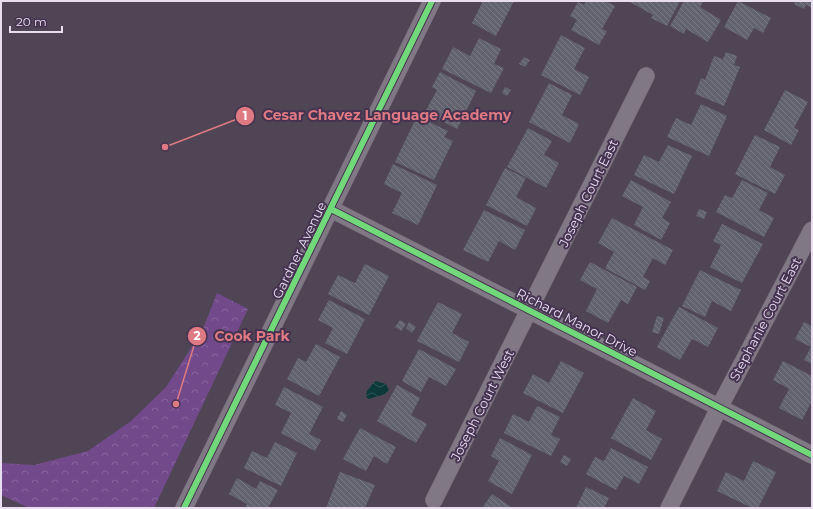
<svg xmlns="http://www.w3.org/2000/svg" width="813" height="509" font-family="Montserrat,sans-serif">
  <defs>
    <pattern id="park-crowns" width="20" height="18" patternUnits="userSpaceOnUse"><rect width="20" height="18" fill="#72498b"/><path d="M2 6a3 3 0 1 1 6 0M12 15a3 3 0 1 1 6 0" fill="none" stroke="#86639c"/></pattern>
    <pattern id="water-waves" width="16" height="10" patternUnits="userSpaceOnUse"><rect width="16" height="10" fill="#0c3a3b"/><path d="M0 5q4-4 8 0t8 0" fill="none" stroke="#2f5658"/></pattern>
    <pattern id="building-back-hatch" width="6" height="6" patternUnits="userSpaceOnUse"><rect width="6" height="6" fill="#62636f"/><path d="M-1 5l2 2M0 0l6 6M5-1l2 2" fill="none" stroke="#787984"/></pattern>
  </defs>
  <rect width="100%" height="100%" fill="#4f4555"/>
  <polygon fill="url(#park-crowns)" points="217,293 248,309 154,508 29,508 1,495 1,463 34,465 88,451 131,421 166,387 203,329"/>
  <polygon fill="url(#water-waves)" points="376,381 386,384 389,390 385,394 369,399 366,397 367,391 372,385 372,384"/>
  <g fill="url(#building-back-hatch)">
    <polygon points="483,1 514,1 496,36 472,23"/>
    <polygon points="586,1 605,1 615,6 602,29 607,31 599,45 571,30 577,20 570,16 578,2 584,5"/>
    <polygon points="631,1 680,1 667,26 651,18 653,15 630,2"/>
    <polygon points="684,1 704,1 700,7 721,20 708,42 686,29 684,34 670,26"/>
    <polygon points="738,1 771,18 763,33 754,28 747,40 724,27"/>
    <polygon points="796,1 812,1 812,8 806,5 804,9 794,4"/>
    <polygon points="561,35 585,48 574,69 589,77 580,95 541,75"/>
    <polygon points="479,38 501,49 494,64 504,68 491,93 442,69 453,47 470,56"/>
    <polygon points="726,52 737,56 734,65 740,67 724,106 695,94 701,78 705,80 714,56 723,59"/>
    <polygon points="524,57 530,60 525,67 519,64"/>
    <polygon points="440,72 476,91 457,129 425,112 437,90 432,87"/>
    <polygon points="549,83 572,95 562,115 579,124 570,143 529,122"/>
    <polygon points="505,87 511,90 507,96 502,93"/>
    <polygon points="785,90 808,102 794,128 799,130 791,145 764,130"/>
    <polygon points="701,104 727,116 709,156 667,137 676,118 691,125"/>
    <polygon points="417,116 448,131 444,137 453,141 434,180 395,162"/>
    <polygon points="528,128 552,141 544,155 559,163 546,188 507,167"/>
    <polygon points="755,135 780,147 770,167 785,175 775,194 735,174"/>
    <polygon points="668,145 692,156 674,194 634,175 644,155 659,162"/>
    <polygon points="393,164 437,185 418,225 392,213 402,193 384,184"/>
    <polygon points="505,168 526,178 516,197 536,208 527,226 486,205"/>
    <polygon points="631,180 671,202 662,218 670,223 661,240 634,225 643,207 622,196"/>
    <polygon points="742,180 768,193 759,210 774,218 764,237 716,212 725,195 732,198"/>
    <polygon points="699,209 707,212 704,219 696,216"/>
    <polygon points="484,210 525,230 515,250 499,241 488,262 463,250"/>
    <polygon points="612,218 673,250 665,265 653,258 643,277 650,281 645,290 605,268 614,252 598,243"/>
    <polygon points="722,224 763,244 742,283 710,267 721,245 713,241"/>
    <polygon points="590,262 637,287 628,304 621,300 608,323 586,311 597,289 580,280"/>
    <polygon points="365,264 389,276 369,315 328,294 338,275 355,283"/>
    <polygon points="700,270 741,290 731,311 712,301 705,317 682,306"/>
    <polygon points="329,300 365,319 347,354 325,343 333,328 318,320"/>
    <polygon points="438,302 462,314 452,333 469,342 459,362 417,341"/>
    <polygon points="679,307 718,328 708,347 692,339 680,360 657,347"/>
    <polygon points="657,316 664,318 659,334 652,332"/>
    <polygon points="400,320 406,324 401,331 395,327"/>
    <polygon points="409,322 416,327 412,333 406,328"/>
    <polygon points="804,322 812,326 812,364 804,360 811,347 795,339"/>
    <polygon points="316,344 340,357 319,396 287,379 298,358 306,362"/>
    <polygon points="419,349 456,369 446,386 429,377 421,392 402,381"/>
    <polygon points="561,361 584,373 563,413 523,393 533,374 549,383"/>
    <polygon points="783,361 812,376 812,401 802,420 779,408 789,389 773,380"/>
    <polygon points="397,385 420,398 411,415 427,424 416,443 377,421"/>
    <polygon points="284,387 323,407 309,434 321,440 315,451 281,433 291,413 275,405"/>
    <polygon points="633,398 656,411 646,430 662,439 651,460 611,438"/>
    <polygon points="537,406 560,417 551,435 560,439 551,456 504,433 513,414 529,422"/>
    <polygon points="341,411 347,415 343,422 337,419"/>
    <polygon points="360,428 396,447 387,464 374,456 366,471 343,459"/>
    <polygon points="500,438 532,455 512,494 488,481 499,461 491,456"/>
    <polygon points="275,442 297,453 281,486 244,468 252,451 267,458"/>
    <polygon points="611,448 648,467 639,484 624,476 616,490 586,474 595,457 604,461"/>
    <polygon points="564,455 571,459 567,466 560,462"/>
    <polygon points="753,461 776,472 758,508 752,508 717,491 726,472 744,481"/>
    <polygon points="340,472 375,485 365,508 326,508"/>
    <polygon points="237,478 256,489 260,481 278,490 268,508 245,508 247,504 229,494"/>
    <polygon points="586,487 609,498 604,508 576,508"/>
    <polygon points="492,494 513,508 482,508"/>
  </g>
  <g fill="none" stroke-linecap="round" stroke-linejoin="round">
    <g stroke="#6c6371" stroke-width="18">
      <g id="minor">
        <polyline points="331,209 812,455"/>
        <polyline points="434,500 646,76"/>
        <polyline points="184,508 432,1"/>
        <polyline points="669,508 719,408 812,230"/>
      </g>
    </g>
    <use href="#minor" stroke="#807985" stroke-width="17"/>
    <g stroke="#463351" stroke-width="8">
      <g id="cycleway">
        <polyline points="331,209 812,455"/>
        <polyline points="184,508 432,1"/>
      </g>
    </g>
    <use href="#cycleway" stroke="#71d979" stroke-width="6"/>
  </g>
  <g text-anchor="middle" dominant-baseline="central" stroke-width="4" stroke-linejoin="round" paint-order="stroke">
    <g font-size="13" fill="#e9def0" stroke="#463351">
      <text transform="translate(588 193) rotate(-64)">Joseph Court East</text>
      <text transform="translate(299 250) rotate(-64)">Gardner Avenue</text>
      <text transform="translate(765 319) rotate(-62)">Stephanie Court East</text>
      <text transform="translate(577 322) rotate(27)">Richard Manor Drive</text>
      <text transform="translate(482 405) rotate(-63)">Joseph Court West</text>
    </g>
  </g>
  <path fill="none" stroke="#df7a82" stroke-width="1.5" d="M165 147L245 116M176 404L197 336"/>
  <g fill="#df7a82" stroke="#463351" stroke-width="1.5">
    <circle cx="165" cy="147" r="4"/>
    <circle cx="176" cy="404" r="4"/>
    <circle cx="245" cy="116" r="10"/>
    <circle cx="197" cy="336" r="10"/>
  </g>
  <g font-size="12" text-anchor="middle" font-weight="bold" fill="#fff">
    <text x="245" y="120">1</text>
    <text x="197" y="340">2</text>
  </g>
  <g font-size="14" text-anchor="middle" font-weight="bold" fill="#df7a82" stroke="#463351" stroke-width="4" stroke-linejoin="round" paint-order="stroke">
    <text x="387" y="120">Cesar Chavez Language Academy</text>
    <text x="252" y="341">Cook Park</text>
  </g>
  <rect width="813" height="509" fill="none" stroke="#e9def0" stroke-width="4"/>
  <path d="M10 26v6h52v-6" fill="none" stroke="#e9def0" stroke-width="2"/>
  <text x="16" y="26" font-size="12" fill="#e9def0" stroke="#463351" stroke-width="3" paint-order="stroke">20 m</text>
</svg>
